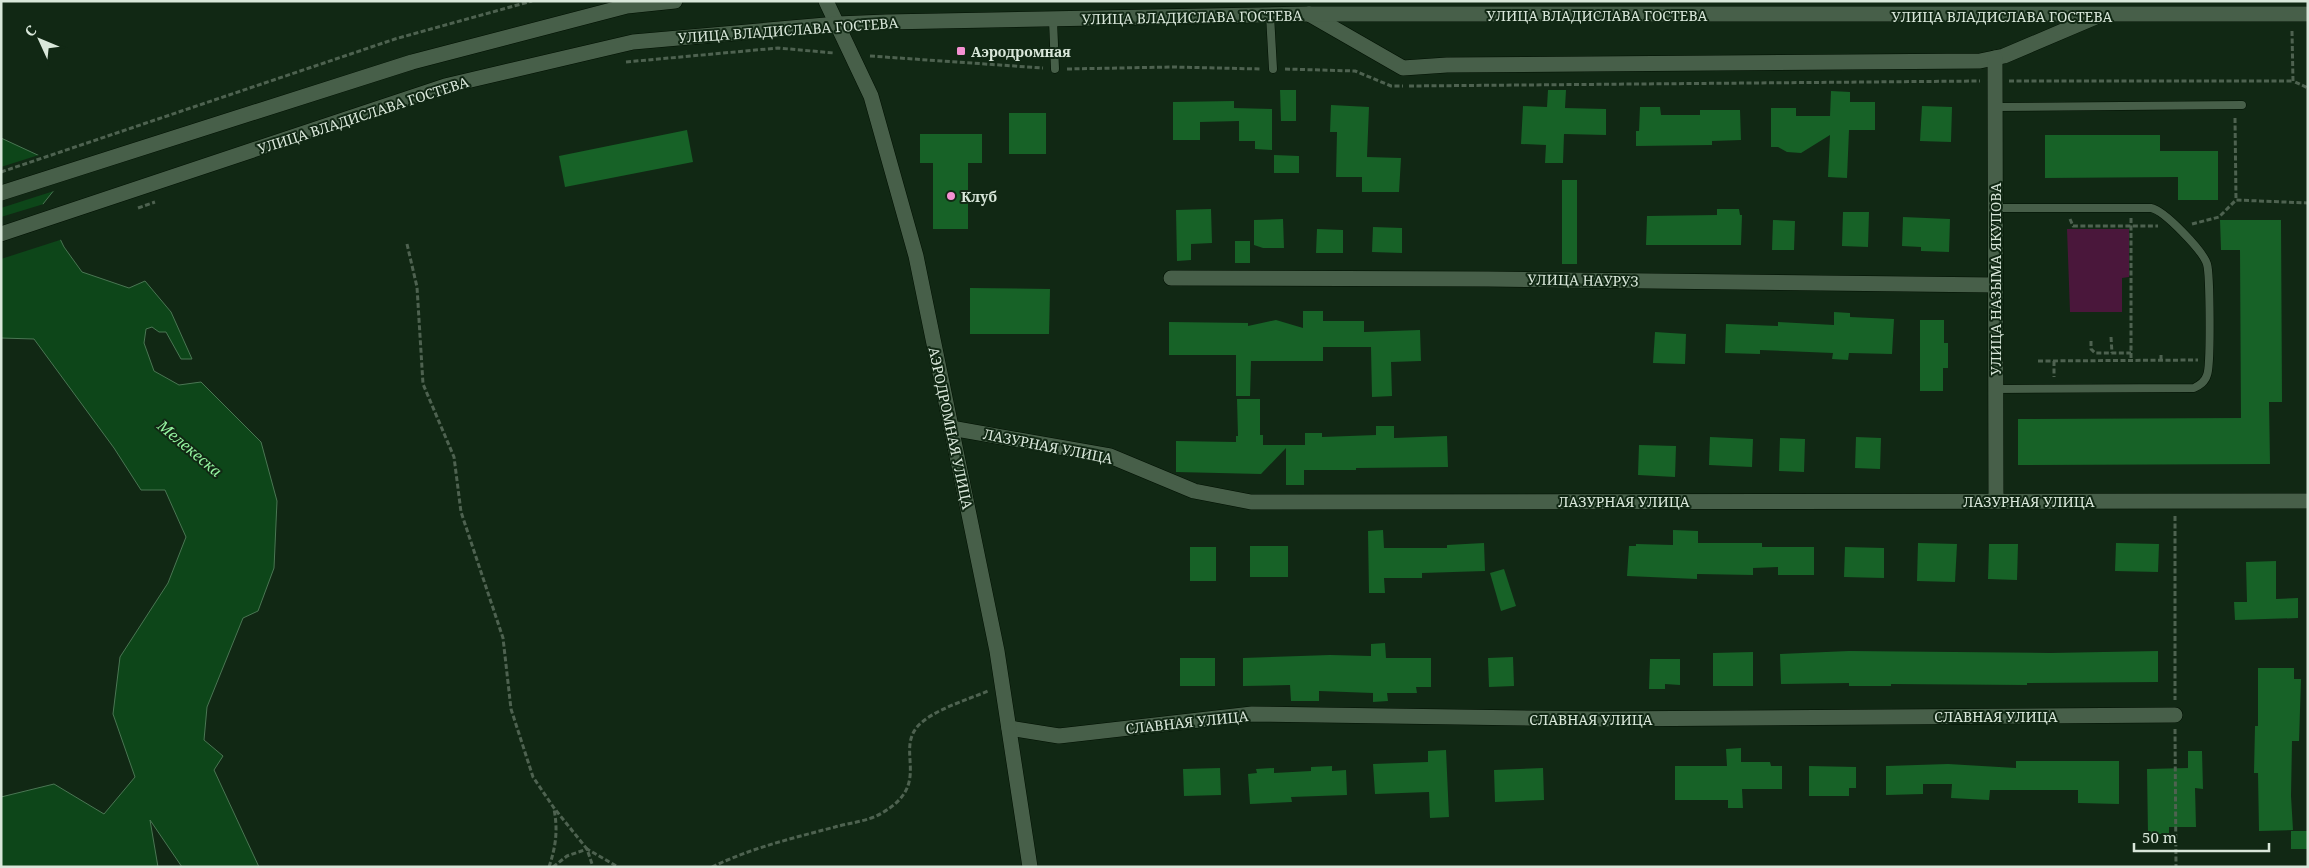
<svg xmlns="http://www.w3.org/2000/svg" width="2309" height="868" font-family="'Noto Serif',serif">
  <rect width="100%" height="100%" fill="#112814"/>
  <polygon fill="#4a173b" points="2067,229 2129,229 2129,277 2122,278 2122,312 2070,312"/>
  <polygon fill="#0d4619" stroke="#4a7653" points="1,138 70,170 43,204 64,247 82,272 129,288 145,281 171,312 192,359 181,359 166,332 159,332 152,327 146,329 144,343 154,371 179,385 201,382 261,442 277,501 274,568 258,611 243,618 207,707 204,740 223,756 214,770 259,867 182,867 150,820 158,867 1,867 1,797 54,784 104,814 135,777 113,714 120,657 168,583 186,537 165,490 141,490 114,448 34,339 1,338"/>
  <g fill="#112814">
    <polygon points="42,154 71,168 72,172 57,190 1,208 1,167"/>
    <polygon points="47,203 46,205 63,239 1,259 1,217"/>
  </g>
  <g fill="#176227">
    <polygon points="1280,90 1296,90 1296,121 1281,121"/>
    <polygon points="1548,90 1566,90 1565,108 1606,109 1606,135 1564,134 1563,163 1545,163 1546,145 1521,144 1523,106 1547,107"/>
    <polygon points="1831,91 1850,92 1850,102 1875,102 1875,130 1849,130 1847,178 1828,177 1830,135 1801,153 1787,152 1778,147 1771,147 1771,108 1796,108 1796,116 1830,116"/>
    <polygon points="1234,101 1234,108 1272,109 1272,150 1255,149 1255,141 1239,141 1239,121 1200,122 1200,140 1173,140 1173,102"/>
    <polygon points="1331,105 1369,107 1367,157 1401,158 1399,192 1362,192 1362,177 1336,177 1337,132 1330,132"/>
    <polygon points="1922,106 1952,107 1951,142 1920,141"/>
    <polygon points="1640,107 1660,107 1661,115 1700,115 1700,110 1740,110 1741,140 1712,141 1712,145 1636,146 1636,131 1639,131"/>
    <rect x="1009" y="113" width="37" height="41"/>
    <polygon points="687,130 693,162 565,187 559,156"/>
    <polygon points="920,134 982,134 982,163 968,163 968,229 933,229 933,163 920,163"/>
    <polygon points="2045,135 2160,135 2160,151 2218,151 2218,200 2178,200 2178,177 2045,178"/>
    <polygon points="1274,155 1299,156 1299,173 1274,173"/>
    <rect x="1562" y="180" width="15" height="84"/>
    <polygon points="1211,209 1212,243 1191,244 1191,260 1177,261 1176,210"/>
    <polygon points="1717,209 1739,209 1740,215 1742,215 1741,245 1646,245 1647,216 1717,215"/>
    <polygon points="1843,212 1869,212 1868,247 1842,246"/>
    <polygon points="1903,217 1950,219 1949,252 1921,251 1921,247 1902,246"/>
    <polygon points="1283,219 1284,248 1263,248 1254,245 1254,220"/>
    <polygon points="1773,220 1795,221 1794,250 1772,250"/>
    <polygon points="2220,220 2281,220 2282,402 2269,402 2270,464 2018,465 2018,419 2241,418 2240,250 2221,250"/>
    <polygon points="1373,227 1402,228 1402,253 1372,252"/>
    <polygon points="1317,229 1343,230 1343,253 1316,253"/>
    <rect x="1235" y="241" width="15" height="22"/>
    <polygon points="970,288 1050,289 1049,334 970,334"/>
    <polygon points="1303,311 1323,311 1323,321 1364,321 1364,332 1420,330 1421,361 1391,362 1392,396 1372,397 1371,347 1323,347 1323,361 1251,361 1250,396 1236,396 1236,355 1169,355 1169,322 1248,323 1248,326 1276,320 1303,328"/>
    <polygon points="1834,312 1850,313 1850,317 1894,319 1892,354 1849,353 1848,360 1832,359 1833,353 1760,350 1760,354 1725,353 1726,324 1778,326 1778,322 1834,325"/>
    <polygon points="1920,320 1944,320 1944,343 1948,343 1948,368 1943,368 1943,391 1920,391"/>
    <polygon points="1655,332 1686,334 1685,364 1653,363"/>
    <polygon points="1237,399 1260,399 1260,435 1263,435 1263,445 1305,445 1305,433 1322,433 1322,437 1376,435 1376,426 1394,426 1394,438 1447,436 1448,467 1356,468 1356,470 1304,470 1304,485 1286,485 1286,448 1261,474 1176,472 1176,441 1236,442 1236,436 1238,436"/>
    <polygon points="1710,437 1753,439 1752,467 1709,465"/>
    <polygon points="1856,437 1881,438 1880,469 1855,468"/>
    <polygon points="1780,438 1805,439 1804,472 1779,471"/>
    <polygon points="1639,445 1676,446 1675,477 1638,475"/>
    <polygon points="1383,530 1384,548 1447,548 1447,545 1484,543 1485,571 1422,573 1422,578 1384,578 1385,593 1369,593 1368,531"/>
    <polygon points="1673,530 1698,531 1698,543 1762,543 1762,547 1814,547 1814,575 1778,575 1778,567 1753,568 1753,575 1697,574 1697,579 1627,576 1629,546 1636,546 1636,544 1673,545"/>
    <polygon points="1918,543 1957,544 1955,582 1917,581"/>
    <polygon points="2116,543 2159,544 2158,572 2115,571"/>
    <polygon points="1989,544 2018,544 2017,580 1988,579"/>
    <rect x="1250" y="546" width="38" height="31"/>
    <rect x="1190" y="547" width="26" height="34"/>
    <polygon points="1845,547 1884,548 1884,578 1844,577"/>
    <polygon points="2276,561 2276,599 2298,598 2298,618 2235,620 2234,602 2247,602 2246,562"/>
    <polygon points="1504,569 1516,606 1501,611 1490,573"/>
    <polygon points="1385,643 1386,658 1431,658 1431,687 1416,687 1417,693 1387,693 1388,701 1373,702 1373,693 1319,691 1319,701 1291,701 1290,685 1243,686 1243,658 1330,655 1371,656 1371,644"/>
    <polygon points="1849,651 2050,653 2158,651 2158,682 2027,683 2027,685 1891,684 1891,686 1849,686 1849,683 1781,684 1780,654"/>
    <polygon points="1753,652 1753,686 1713,686 1713,653"/>
    <polygon points="1513,657 1514,686 1489,687 1488,658"/>
    <rect x="1180" y="658" width="35" height="28"/>
    <polygon points="1650,659 1680,659 1680,685 1665,684 1665,689 1649,689"/>
    <polygon points="2258,668 2294,668 2294,679 2301,679 2299,741 2292,741 2291,796 2293,830 2259,831 2258,773 2254,773 2255,726 2258,726"/>
    <polygon points="1741,748 1741,762 1770,762 1771,766 1782,766 1782,789 1742,789 1743,808 1728,808 1728,800 1675,800 1675,766 1727,766 1726,749"/>
    <polygon points="1446,750 1449,817 1430,818 1429,792 1375,794 1373,764 1428,762 1428,751"/>
    <polygon points="2188,751 2202,751 2203,789 2195,788 2196,827 2169,827 2169,834 2148,834 2147,769 2188,768"/>
    <polygon points="2016,761 2119,761 2119,804 2078,803 2078,790 1990,790 1989,800 1951,798 1952,784 1923,784 1923,794 1886,795 1886,766 1948,764 2016,768"/>
    <polygon points="1332,766 1332,771 1346,770 1347,795 1291,797 1292,802 1250,804 1248,774 1257,773 1256,769 1274,768 1274,773 1311,771 1311,767"/>
    <polygon points="1809,766 1856,767 1856,788 1849,788 1849,796 1809,796"/>
    <polygon points="1220,768 1221,795 1184,796 1183,769"/>
    <polygon points="1543,768 1544,800 1495,802 1494,770"/>
    <rect x="2291" y="831" width="17" height="18"/>
  </g>
  <g fill="none" stroke-linecap="round" stroke-linejoin="round">
    <g stroke="#001002" stroke-width="9">
      <g id="lane">
        <polyline points="1270,15 1273,69"/>
        <polyline points="1053,20 1055,69"/>
        <polyline points="1995,107 2242,105"/>
        <path d="M 1995,208 L 2151,208 C 2164,210 2203,251 2207,264 C 2210,274 2211,366 2207,375 C 2205,382 2200,385 2194,388 L 1996,389"/>
      </g>
    </g>
    <g stroke="#001002" stroke-width="16">
      <g id="street">
        <polyline points="1309,14 1403,68 1447,65 1980,61 2004,56 2098,16"/>
        <polyline points="1995,58 1996,501"/>
        <polyline points="1171,278 1488,279 1995,285"/>
        <polyline points="951,428 1110,456 1194,491 1251,502 2308,501"/>
        <polyline points="1009,728 1059,736 1252,714 1601,719 2175,715"/>
      </g>
    </g>
    <g stroke="#001002" stroke-width="16">
      <g id="secondary">
        <polyline points="826,1 871,96 916,256 997,651 1030,867"/>
        <polyline points="1,193 412,62 627,6 675,1"/>
        <polyline points="1,234 445,86 633,42 837,24 886,22 1309,14 2308,14"/>
      </g>
    </g>
    <g stroke="#4e6250" stroke-width="3" stroke-dasharray="5 2.5" stroke-linecap="butt">
      <polyline points="2292,31 2293,81 2308,88"/>
      <polyline points="870,56 1043,68"/>
      <polyline points="626,62 778,48 834,53"/>
      <polyline points="1067,69 1172,67 1261,69"/>
      <polyline points="1285,69 1355,71 1391,86 1403,86"/>
      <polyline points="2009,81 2293,81"/>
      <polyline points="1409,86 1980,81"/>
      <polyline points="2235,118 2236,200 2308,203"/>
      <polyline points="1,172 395,39 532,1"/>
      <polyline points="138,208 155,202"/>
      <polyline points="2131,218 2131,360"/>
      <polyline points="2070,219 2073,226 2158,226"/>
      <polyline points="2192,224 2219,217 2236,200"/>
      <polyline points="407,244 417,287 423,384 454,457 461,512 503,638 511,709 533,777 554,808 587,849 593,867"/>
      <polyline points="2111,337 2112,353"/>
      <polyline points="2091,341 2091,349 2095,353 2131,353"/>
      <polyline points="2161,360 2161,353"/>
      <polyline points="2038,361 2198,360"/>
      <polyline points="2054,361 2054,377"/>
      <polyline points="2175,516 2175,700"/>
      <polyline points="2175,729 2176,867"/>
      <path d="M 549,867 C 556,846 558,830 554,809"/>
      <polyline points="553,867 567,856 587,849 618,867"/>
      <path d="M 712,867 C 751,848 793,838 835,827 C 849,823 869,821 882,813 C 932,784 896,753 917,727 C 932,710 967,700 988,691"/>
    </g>
    <use href="#lane" stroke="#475f49" stroke-width="8"/>
    <use href="#street" stroke="#475f49" stroke-width="15"/>
    <use href="#secondary" stroke="#475f49" stroke-width="15"/>
  </g>
  <g fill="#f591d2" stroke="#112814" stroke-width="2">
    <rect x="956" y="46" width="10" height="10" rx="2.5"/>
    <circle cx="951" cy="196" r="5"/>
  </g>
  <g text-anchor="middle" dominant-baseline="central" stroke-width="4" stroke-linejoin="round" paint-order="stroke">
    <g font-size="14" fill="#d9e7da" stroke="#112814">
      <text x="1597" y="15">УЛИЦА ВЛАДИСЛАВА ГОСТЕВА</text>
      <text x="2002" y="16">УЛИЦА ВЛАДИСЛАВА ГОСТЕВА</text>
      <text transform="translate(1192 17) rotate(-1)">УЛИЦА ВЛАДИСЛАВА ГОСТЕВА</text>
      <text transform="translate(788 30) rotate(-4)">УЛИЦА ВЛАДИСЛАВА ГОСТЕВА</text>
      <text transform="translate(363 115) rotate(-18)">УЛИЦА ВЛАДИСЛАВА ГОСТЕВА</text>
      <text transform="translate(1995 279) rotate(-90)">УЛИЦА НАЗЫМА ЯКУПОВА</text>
      <text transform="translate(1583 280) rotate(1)">УЛИЦА НАУРУЗ</text>
      <text transform="translate(951 428) rotate(78)">АЭРОДРОМНАЯ УЛИЦА</text>
      <text transform="translate(1048 446) rotate(11)">ЛАЗУРНАЯ УЛИЦА</text>
      <text x="1624" y="501">ЛАЗУРНАЯ УЛИЦА</text>
      <text x="2029" y="501">ЛАЗУРНАЯ УЛИЦА</text>
      <text x="1996" y="716">СЛАВНАЯ УЛИЦА</text>
      <text x="1591" y="719">СЛАВНАЯ УЛИЦА</text>
      <text transform="translate(1187 722) rotate(-6)">СЛАВНАЯ УЛИЦА</text>
    </g>
    <g font-size="14" font-weight="bold" fill="#d9e7da" stroke="#112814" text-anchor="start">
      <text x="971" y="51">Аэродромная</text>
      <text x="961" y="196">Клуб</text>
    </g>
    <g font-size="15" font-style="italic" fill="#94f39f" stroke="#112814">
      <text transform="translate(190 448) rotate(40)">Мелекеска</text>
    </g>
  </g>
  <rect width="2309" height="868" fill="none" stroke="#d9e7da" stroke-width="5"/>
  <g transform="translate(40 40) rotate(314)" stroke="#112814" stroke-width="4" paint-order="stroke">
  <path d="M0-4L9 19L0 12L-9 19Z" fill="#d9e7da"/>
  <text y="-8" font-size="14" font-weight="bold" text-anchor="middle" fill="#d9e7da">С</text>
  </g>
  <path d="M2134 843v8h135v-8" fill="none" stroke="#d9e7da" stroke-width="2.5"/>
  <text x="2142" y="843" font-size="15" fill="#d9e7da" stroke="#112814" stroke-width="4" paint-order="stroke">50 m</text>
</svg>
